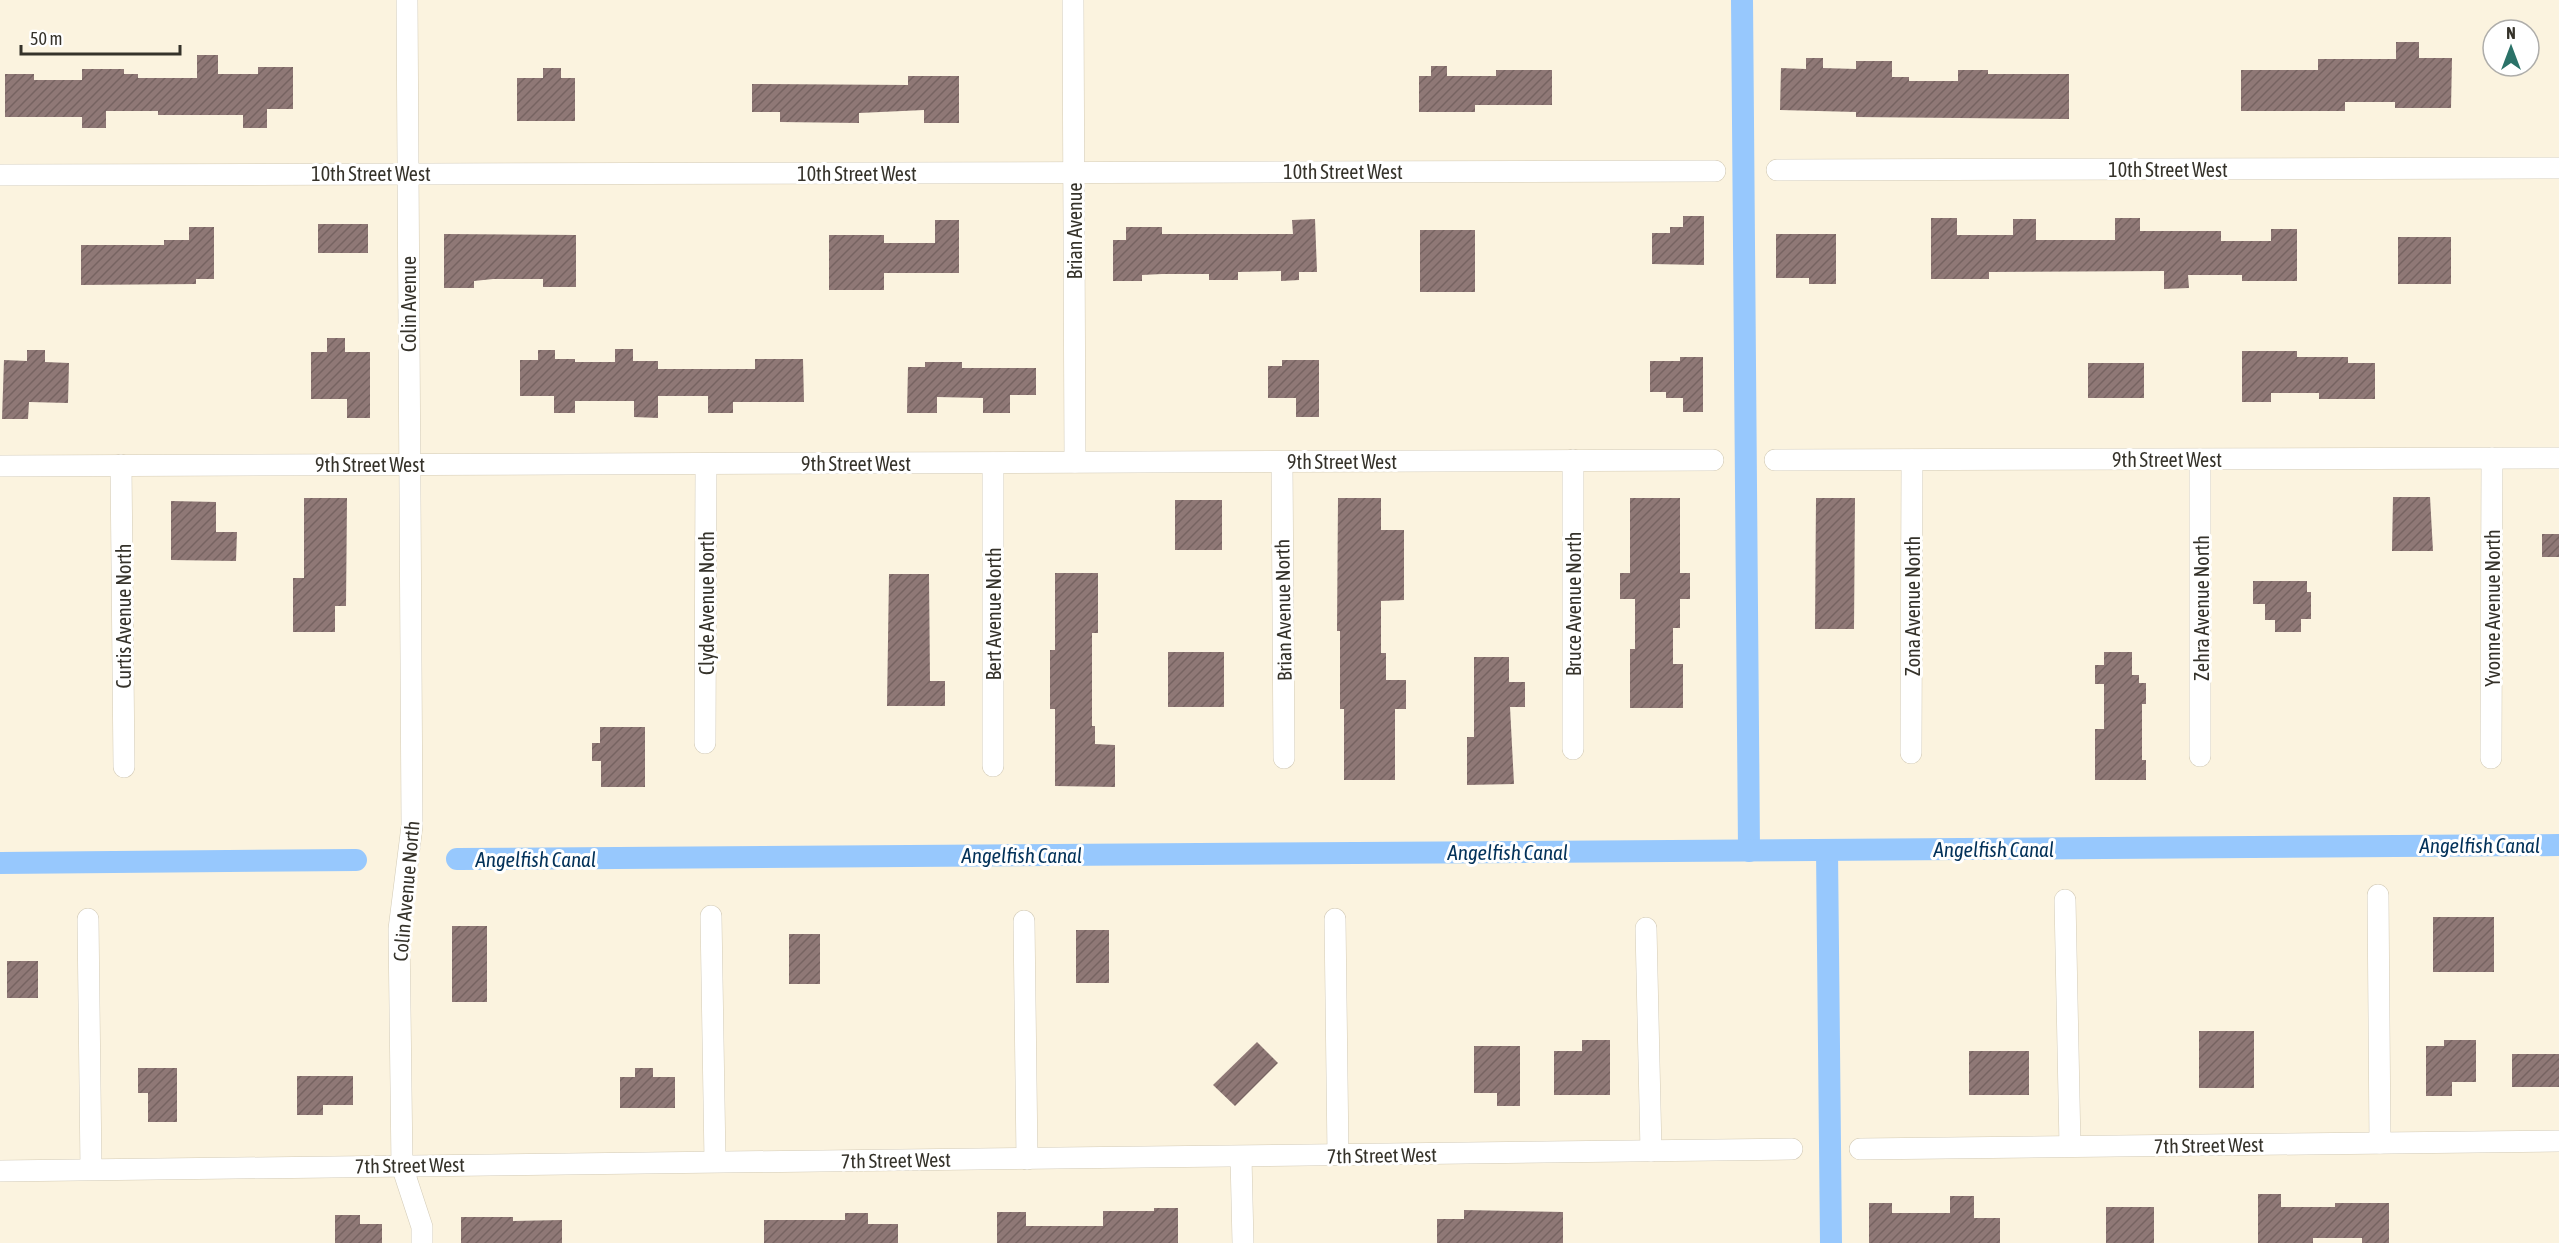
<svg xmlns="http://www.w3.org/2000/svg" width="2559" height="1243" font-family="'Asap Condensed',sans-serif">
  <defs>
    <pattern id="building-hatch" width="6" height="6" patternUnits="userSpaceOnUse" patternTransform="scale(1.5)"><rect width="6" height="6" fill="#8f7876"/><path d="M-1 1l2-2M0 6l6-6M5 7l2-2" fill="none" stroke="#766361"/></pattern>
  </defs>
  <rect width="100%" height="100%" fill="#fbf3df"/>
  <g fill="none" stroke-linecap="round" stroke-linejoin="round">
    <g stroke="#97c8fd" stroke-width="22">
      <polyline points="1742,0 1749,851"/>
      <polyline points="1827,850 1831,1243"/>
      <polyline points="457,859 2559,845"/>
      <polyline points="0,863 356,860"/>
    </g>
  </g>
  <g fill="url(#building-hatch)">
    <polygon points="2396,42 2419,42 2419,58 2452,58 2451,108 2395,108 2395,102 2345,102 2345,111 2241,111 2241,70 2318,70 2318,59 2396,59"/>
    <polygon points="197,55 218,55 218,74 258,74 258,67 293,67 293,109 267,109 267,128 243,128 243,115 158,115 158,111 106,111 106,128 82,128 82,117 5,117 5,74 34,74 34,80 82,80 82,69 124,69 124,74 138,74 138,78 197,78"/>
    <polygon points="1806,58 1823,58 1823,68 1856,69 1856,61 1892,61 1892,77 1909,77 1909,81 1958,81 1958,70 1988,70 1988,74 2069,74 2069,119 1856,117 1856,112 1780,110 1781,68 1806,69"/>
    <polygon points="1431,66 1447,66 1447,76 1496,76 1496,70 1552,70 1552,105 1475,105 1475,112 1419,112 1419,76 1431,76"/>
    <polygon points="543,68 561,68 561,78 575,78 575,121 517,121 517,78 543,78"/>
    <polygon points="908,76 959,76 959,123 924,123 924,110 859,113 859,123 780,122 780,112 752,112 752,84 908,85"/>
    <polygon points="1683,216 1704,216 1704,265 1652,264 1652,233 1670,233 1670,227 1683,227"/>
    <polygon points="1931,218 1957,218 1957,235 2013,235 2013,219 2036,219 2036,240 2115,240 2115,218 2140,218 2140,231 2221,231 2221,241 2271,241 2271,229 2297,229 2297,281 2242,281 2242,275 2188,275 2189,288 2164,289 2164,271 1989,272 1989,279 1931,279"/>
    <polygon points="1315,219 1317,272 1299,272 1299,280 1281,281 1281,271 1238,272 1238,280 1209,280 1209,274 1162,274 1142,275 1142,281 1113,281 1113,240 1126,240 1126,227 1162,227 1162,234 1293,234 1292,220"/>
    <polygon points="935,220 959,220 959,273 884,273 884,290 829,290 829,235 884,235 884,243 935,243"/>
    <rect x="318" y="224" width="50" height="29"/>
    <polygon points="189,227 214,227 214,279 196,279 196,284 81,285 81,245 164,245 164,240 189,240"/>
    <rect x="1420" y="230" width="55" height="62"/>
    <polygon points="444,234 576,235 576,287 543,287 543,279 493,279 474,281 474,288 444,288"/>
    <polygon points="1776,234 1836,234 1836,284 1809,284 1809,278 1776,278"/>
    <rect x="2398" y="237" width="53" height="47"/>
    <polygon points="327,338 345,338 345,352 370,352 370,418 347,418 347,399 311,399 311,352 327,352"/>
    <polygon points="615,349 633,349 633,361 658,361 658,369 755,369 755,359 803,359 804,402 733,402 733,413 708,413 708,396 658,396 658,418 634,417 634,401 575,401 575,413 554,413 554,396 520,396 520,360 538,360 538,350 555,350 555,359 575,359 575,362 615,362"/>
    <polygon points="27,350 45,350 45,362 69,363 68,403 29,402 28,419 2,419 4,360 27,361"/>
    <polygon points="2242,351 2297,351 2297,357 2348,357 2348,363 2375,363 2375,399 2319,399 2319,393 2271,393 2271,402 2242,402"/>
    <polygon points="1680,357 1703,357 1703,412 1683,412 1683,398 1666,398 1666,392 1650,392 1650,361 1680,361"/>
    <polygon points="1282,360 1319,360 1319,417 1296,417 1296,398 1268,398 1268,366 1282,366"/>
    <polygon points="925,362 962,362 962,368 1036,368 1036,395 1010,395 1010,413 983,413 983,398 937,397 937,413 907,413 908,367 925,367"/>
    <rect x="2088" y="363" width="56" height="35"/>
    <polygon points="2393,497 2430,497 2433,551 2392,551"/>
    <polygon points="304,498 347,498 346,606 335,606 335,632 293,632 293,578 304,578"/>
    <polygon points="1338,498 1381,498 1381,530 1404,530 1404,600 1381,601 1381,653 1386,653 1386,680 1406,680 1406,709 1395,709 1395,780 1344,780 1344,709 1340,709 1340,631 1337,631"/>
    <polygon points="1630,498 1680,498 1680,573 1690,573 1690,599 1680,599 1680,628 1673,628 1673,664 1683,664 1683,708 1630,708 1630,649 1635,649 1635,599 1620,599 1620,573 1630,573"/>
    <polygon points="1816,498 1855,498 1854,629 1815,629"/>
    <rect x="1175" y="500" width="47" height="50"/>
    <polygon points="171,501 216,502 216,532 237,532 236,561 171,560"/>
    <rect x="2542" y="534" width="17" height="23"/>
    <polygon points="1055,573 1098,573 1098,633 1092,633 1092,726 1095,726 1095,744 1115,745 1115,787 1055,786 1055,709 1050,709 1050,650 1055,650"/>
    <polygon points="889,574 929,574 930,681 945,681 945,706 887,706"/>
    <polygon points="2253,581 2307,581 2307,592 2311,592 2311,619 2301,619 2301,632 2275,632 2275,620 2265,620 2265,604 2253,604"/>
    <rect x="1168" y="652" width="56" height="55"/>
    <polygon points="2104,652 2132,652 2132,675 2139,675 2139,683 2146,683 2146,704 2142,704 2142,760 2146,760 2146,780 2095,780 2095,729 2104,729 2104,684 2095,684 2095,665 2104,665"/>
    <polygon points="1474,657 1509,657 1509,682 1525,682 1525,707 1510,707 1514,784 1467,785 1467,737 1474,737"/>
    <polygon points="600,727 645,727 645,787 601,787 601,761 592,761 592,743 600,743"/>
    <rect x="2433" y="917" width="61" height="55"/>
    <rect x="452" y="926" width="35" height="76"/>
    <rect x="1076" y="930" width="33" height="53"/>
    <rect x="789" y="934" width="31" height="50"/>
    <rect x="7" y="961" width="31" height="37"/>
    <rect x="2199" y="1031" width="55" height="57"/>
    <polygon points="1582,1040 1610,1040 1610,1095 1554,1095 1554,1051 1582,1051"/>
    <polygon points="2444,1040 2476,1040 2476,1082 2452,1082 2452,1096 2426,1096 2426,1046 2444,1046"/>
    <polygon points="1257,1042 1278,1063 1235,1106 1213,1085"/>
    <polygon points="1474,1046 1520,1046 1520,1106 1497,1106 1497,1093 1474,1093"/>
    <rect x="1969" y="1051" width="60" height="44"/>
    <rect x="2512" y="1054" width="47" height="33"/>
    <polygon points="138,1068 177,1068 177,1122 148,1122 148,1093 138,1093"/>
    <polygon points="635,1068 653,1068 653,1077 675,1077 675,1108 620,1108 620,1077 635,1077"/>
    <polygon points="297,1076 353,1076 353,1105 323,1105 323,1115 297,1115"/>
    <polygon points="2258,1194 2281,1194 2281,1207 2335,1207 2335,1203 2389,1203 2389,1243 2362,1243 2362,1238 2313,1238 2313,1243 2258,1243"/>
    <polygon points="1950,1196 1974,1196 1974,1218 2000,1218 2000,1243 1869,1243 1869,1203 1892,1203 1892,1213 1950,1213"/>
    <rect x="2106" y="1207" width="48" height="36"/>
    <polygon points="1154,1208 1178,1208 1178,1243 997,1243 997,1212 1026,1212 1026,1226 1103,1226 1103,1211 1154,1211"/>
    <polygon points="1464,1210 1563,1212 1563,1243 1437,1243 1437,1219 1464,1219"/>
    <polygon points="845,1213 868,1213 868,1224 898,1224 898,1243 764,1243 764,1220 845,1220"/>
    <polygon points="335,1215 360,1215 360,1224 382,1224 382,1243 335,1243"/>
    <polygon points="461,1217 513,1217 513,1221 562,1220 562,1243 461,1243"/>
  </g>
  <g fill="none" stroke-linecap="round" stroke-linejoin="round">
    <g stroke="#d3cbb7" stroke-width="22">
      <g id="street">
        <polyline points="407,0 412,826 399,929 402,1166 422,1227 422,1243"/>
        <polyline points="1073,0 1075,462"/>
        <polyline points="1777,170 2559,168"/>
        <polyline points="0,175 1715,171"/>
        <polyline points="2200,459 2200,756"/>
        <polyline points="1573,460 1573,749"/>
        <polyline points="1775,460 2559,458"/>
        <polyline points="1282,462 1284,758"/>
        <polyline points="993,463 993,766"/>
        <polyline points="121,465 124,767"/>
        <polyline points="0,466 1713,460"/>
        <polyline points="705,743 706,464"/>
        <polyline points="1911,753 1912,460"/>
        <polyline points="2491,758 2492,458"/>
        <polyline points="2378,895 2380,1143"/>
        <polyline points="2065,900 2070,1146"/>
        <polyline points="711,916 715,1161"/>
        <polyline points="88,919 91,1169"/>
        <polyline points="1335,919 1338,1155"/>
        <polyline points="1024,921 1027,1159"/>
        <polyline points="1646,928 1651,1151"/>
        <polyline points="1860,1149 2559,1141"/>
        <polyline points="1241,1157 1243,1243"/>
        <polyline points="0,1171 1792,1149"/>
      </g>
    </g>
    <use href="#street" stroke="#fff" stroke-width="21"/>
  </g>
  <g text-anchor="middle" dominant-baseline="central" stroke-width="6" stroke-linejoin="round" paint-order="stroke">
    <g font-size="20" fill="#35322a" stroke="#fff">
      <text x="2168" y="169">10th Street West</text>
      <text x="1343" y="171">10th Street West</text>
      <text x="371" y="173">10th Street West</text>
      <text x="857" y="173">10th Street West</text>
      <text transform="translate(1074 231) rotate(-90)">Brian Avenue</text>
      <text transform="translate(408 304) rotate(-90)">Colin Avenue</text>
      <text x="2167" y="459">9th Street West</text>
      <text x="1342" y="461">9th Street West</text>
      <text x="856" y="463">9th Street West</text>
      <text x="370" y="464">9th Street West</text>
      <text transform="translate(706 603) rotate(-90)">Clyde Avenue North</text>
      <text transform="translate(1573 604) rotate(-90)">Bruce Avenue North</text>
      <text transform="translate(1912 606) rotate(-90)">Zona Avenue North</text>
      <text transform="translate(2201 608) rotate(-90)">Zehra Avenue North</text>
      <text transform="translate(2492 608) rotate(-90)">Yvonne Avenue North</text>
      <text transform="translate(1283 610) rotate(-91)">Brian Avenue North</text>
      <text transform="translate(993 614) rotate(-90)">Bert Avenue North</text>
      <text transform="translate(123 616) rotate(-90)">Curtis Avenue North</text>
      <text transform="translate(406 891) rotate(-85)">Colin Avenue North</text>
      <text transform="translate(2209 1145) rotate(-1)">7th Street West</text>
      <text transform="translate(1382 1155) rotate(-1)">7th Street West</text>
      <text transform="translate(896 1160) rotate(-1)">7th Street West</text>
      <text transform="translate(410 1165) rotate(-1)">7th Street West</text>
    </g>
    <g font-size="21" font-style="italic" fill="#03325a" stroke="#fff">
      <text x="2480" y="845">Angelfish Canal</text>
      <text x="1994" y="849">Angelfish Canal</text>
      <text x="1508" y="852">Angelfish Canal</text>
      <text x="1022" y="855">Angelfish Canal</text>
      <text x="536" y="859">Angelfish Canal</text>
    </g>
  </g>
  <g transform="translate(2511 48)"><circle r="28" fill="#ffffff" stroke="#aeadaa" stroke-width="1.5"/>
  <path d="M0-4.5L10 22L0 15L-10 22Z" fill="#2b7268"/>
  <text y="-9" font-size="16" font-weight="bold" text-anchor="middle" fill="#35322a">N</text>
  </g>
  <path d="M21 45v9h159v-9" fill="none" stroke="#35322a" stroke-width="3"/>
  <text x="30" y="45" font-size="18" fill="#35322a" stroke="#ffffff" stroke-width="4.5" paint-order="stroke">50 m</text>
</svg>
